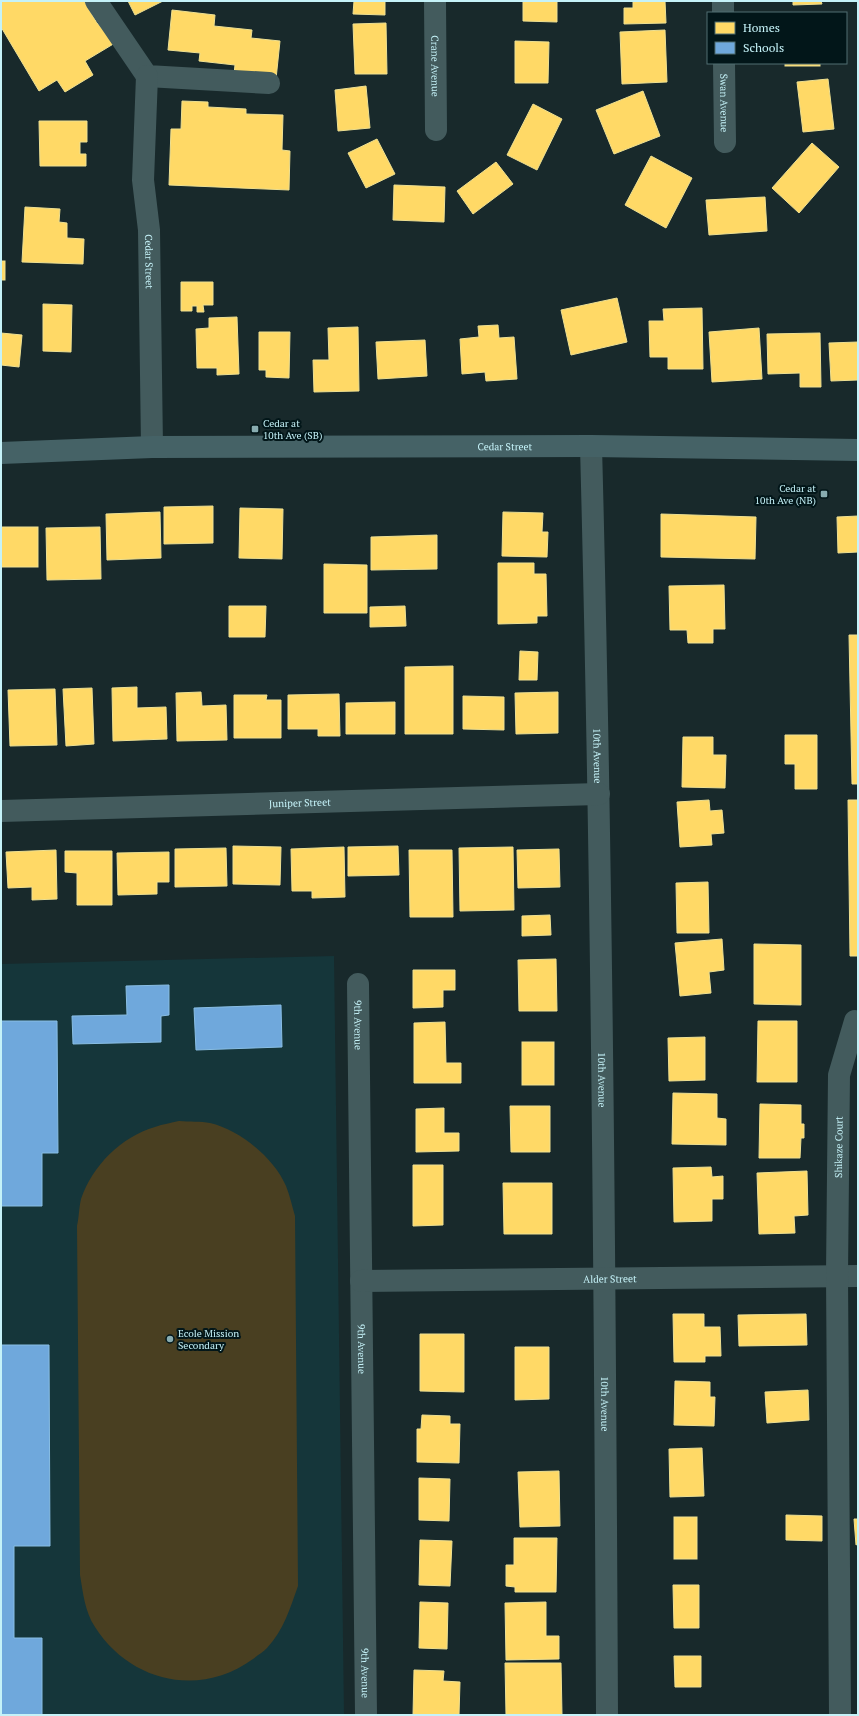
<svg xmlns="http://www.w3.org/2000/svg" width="859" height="1716" font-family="'PT Serif',serif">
  <rect width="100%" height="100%" fill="#18292b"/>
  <polygon fill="#15363a" points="334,956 344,1715 1,1715 1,964"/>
  <path fill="#493f21" d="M 179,1121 C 189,1122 201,1121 210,1123 C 240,1130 274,1158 286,1186 C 290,1196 292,1206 295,1216 L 298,1586 C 290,1608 284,1630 267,1648 C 263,1652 258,1655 253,1659 C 200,1698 130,1682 95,1627 C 85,1612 83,1593 80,1575 L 77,1226 C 79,1218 79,1207 81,1199 C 93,1165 121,1137 155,1127 C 163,1124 171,1123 179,1121 Z"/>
  <g fill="#ffd966" stroke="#eee092">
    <polygon points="1,1 84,1 97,23 115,43 85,61 93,75 65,92 57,80 39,91 1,27"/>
    <polygon points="128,1 163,1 135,15"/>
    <polygon points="354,1 385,1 385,15 353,14"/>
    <polygon points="523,1 557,1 557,22 523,21"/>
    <polygon points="633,1 665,1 666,23 624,24 624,8 633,8"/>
    <polygon points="793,1 821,1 822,4 793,5"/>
    <polygon points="172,10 215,15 214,26 252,30 251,38 280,41 276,79 234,74 235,65 199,61 200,53 168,50"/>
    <polygon points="386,23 387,74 355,74 353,24"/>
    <polygon points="665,30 667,82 622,84 620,32"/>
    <polygon points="515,41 549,42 548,83 515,83"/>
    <rect x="785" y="63" width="35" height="3"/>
    <polygon points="828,79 834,129 803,132 797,82"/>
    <polygon points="366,86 370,128 338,131 335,90"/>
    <polygon points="643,91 660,136 614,154 596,110"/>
    <polygon points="182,101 208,102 208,107 246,109 246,114 283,115 282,150 290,151 289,190 169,185 171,129 181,129"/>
    <polygon points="533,104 562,119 537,170 507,155"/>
    <polygon points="39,121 87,121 87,142 80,142 80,154 86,154 86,166 40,166"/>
    <polygon points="377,139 395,174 366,188 348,153"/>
    <polygon points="812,143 839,167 799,213 772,188"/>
    <polygon points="651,156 692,178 666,228 625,205"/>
    <polygon points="496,162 513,184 473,214 457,191"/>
    <polygon points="394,185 445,187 444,222 393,220"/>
    <polygon points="765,197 767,231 709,235 706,200"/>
    <polygon points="25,207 60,209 59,222 67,223 67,238 84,239 83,264 22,262"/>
    <rect x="1" y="261" width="4" height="19"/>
    <polygon points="181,282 213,282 213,305 203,305 204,312 197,312 197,306 192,306 192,311 181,311"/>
    <polygon points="617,298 627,342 571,355 561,310"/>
    <polygon points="43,304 72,305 71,352 43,351"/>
    <polygon points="702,308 703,369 668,369 668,357 650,357 649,321 664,321 663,309"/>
    <polygon points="237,317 239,374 217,375 217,368 197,368 196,329 209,328 209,318"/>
    <polygon points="498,325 499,338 514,337 517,379 486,381 485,372 462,374 460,339 479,337 478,326"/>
    <polygon points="358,327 359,391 314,392 313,360 329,360 328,328"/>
    <polygon points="759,328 762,379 712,382 709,332"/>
    <polygon points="259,332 290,332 289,378 266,377 266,370 259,370"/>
    <polygon points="1,333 22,335 19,367 1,365"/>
    <polygon points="820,333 821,387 800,387 800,373 768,374 767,334"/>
    <polygon points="425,340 427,376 378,379 376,342"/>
    <polygon points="858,342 858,380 831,381 829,343"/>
    <polygon points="213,506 213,543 164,544 164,507"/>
    <polygon points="240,508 283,509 282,559 239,558"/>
    <polygon points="160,512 161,558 107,560 106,514"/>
    <polygon points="503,512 543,513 542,532 548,532 547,557 502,556"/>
    <polygon points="661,514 756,517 755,559 661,557"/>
    <polygon points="858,516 858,552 838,553 837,517"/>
    <rect x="1" y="527" width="37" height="40"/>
    <polygon points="100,527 101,579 47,580 46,528"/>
    <polygon points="437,535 437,569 371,570 371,537"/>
    <polygon points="498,563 534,563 534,574 546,574 547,616 537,616 537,623 498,624"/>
    <polygon points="324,564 367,565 367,613 324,613"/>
    <polygon points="724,585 725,629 713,629 713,643 688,643 687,630 670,630 669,586"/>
    <polygon points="229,606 266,606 265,637 229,637"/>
    <polygon points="405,606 406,626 370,627 370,607"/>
    <polygon points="849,635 858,635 858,784 852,784"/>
    <polygon points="520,651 538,652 537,680 519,680"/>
    <polygon points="453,666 453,734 405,734 405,667"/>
    <polygon points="137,687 137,708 166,707 167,739 113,741 112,688"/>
    <polygon points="92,688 94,744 66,746 63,689"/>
    <polygon points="55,689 57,745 10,746 8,690"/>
    <polygon points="201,692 202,706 226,705 227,740 177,741 176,693"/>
    <polygon points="558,692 558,733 516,734 515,693"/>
    <polygon points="339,694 340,736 318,736 318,729 288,729 288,695"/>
    <polygon points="234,695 267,695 266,700 281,700 281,738 234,738"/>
    <polygon points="463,696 504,697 504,730 463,729"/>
    <polygon points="395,702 395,734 346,734 346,703"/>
    <polygon points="785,735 817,735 817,789 795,789 795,764 785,764"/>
    <polygon points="683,737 713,737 713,755 726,755 725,788 682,787"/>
    <polygon points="709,800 710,811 722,810 724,833 711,834 712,845 680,847 677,802"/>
    <polygon points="848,800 858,800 858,956 850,956"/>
    <polygon points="233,846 281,847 280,885 233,884"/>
    <polygon points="398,846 399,875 348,876 348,847"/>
    <polygon points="344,847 345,897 312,898 312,891 292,891 291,849"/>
    <polygon points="513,847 514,910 460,911 459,848"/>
    <polygon points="226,848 227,886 175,887 175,849"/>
    <polygon points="559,849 560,887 518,888 517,850"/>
    <polygon points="56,850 57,899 32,900 32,887 8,888 6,852"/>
    <polygon points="409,850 452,850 453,917 410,917"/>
    <polygon points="65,851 112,851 112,905 77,905 77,873 65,872"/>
    <polygon points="169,852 169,882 157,882 157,894 118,895 117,853"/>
    <polygon points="708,882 709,933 677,933 676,883"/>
    <polygon points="550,915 551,935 522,936 522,916"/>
    <polygon points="722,939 724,970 709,972 711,993 680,996 675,943"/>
    <polygon points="754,944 801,945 801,1005 754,1004"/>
    <polygon points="556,959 557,1011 519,1011 518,960"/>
    <polygon points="413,970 455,970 455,990 443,990 443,1007 413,1008"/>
    <polygon points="758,1021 797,1021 797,1082 757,1082"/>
    <polygon points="445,1022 446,1063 461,1063 461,1083 414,1083 414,1023"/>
    <polygon points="705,1037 705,1080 669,1081 668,1038"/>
    <rect x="522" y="1042" width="32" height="43"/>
    <polygon points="673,1093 717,1094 717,1118 726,1119 726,1145 672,1144"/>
    <polygon points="760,1104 801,1105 801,1124 804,1124 804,1138 801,1138 800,1158 759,1158"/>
    <polygon points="510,1106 550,1106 550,1152 511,1152"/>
    <polygon points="444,1108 444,1133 459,1133 459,1151 416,1152 416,1109"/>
    <polygon points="413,1165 443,1165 443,1225 413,1226"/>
    <polygon points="711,1167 712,1177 723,1176 723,1199 712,1199 712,1221 674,1222 673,1168"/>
    <polygon points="807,1171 808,1215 794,1216 795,1233 759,1234 757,1173"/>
    <polygon points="503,1183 552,1183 552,1234 504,1234"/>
    <polygon points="673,1314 704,1314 704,1327 720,1327 721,1356 705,1356 705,1362 674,1362"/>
    <polygon points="806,1314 807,1345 739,1346 738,1315"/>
    <polygon points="420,1334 464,1334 464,1392 420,1391"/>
    <polygon points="515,1347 549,1347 549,1399 515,1400"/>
    <polygon points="675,1381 710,1382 710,1397 715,1397 714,1426 674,1425"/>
    <polygon points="808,1390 809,1420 767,1423 765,1392"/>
    <polygon points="422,1415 450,1416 450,1424 460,1424 459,1463 417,1462 417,1429 421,1429"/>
    <polygon points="702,1448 704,1496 670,1497 669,1449"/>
    <polygon points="559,1471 560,1526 520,1527 518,1472"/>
    <polygon points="419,1478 450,1479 449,1521 419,1520"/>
    <polygon points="786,1515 822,1516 822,1541 786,1540"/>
    <rect x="674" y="1517" width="23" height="42"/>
    <polygon points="854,1519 858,1519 858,1544 856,1545"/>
    <polygon points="514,1538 557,1538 556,1592 515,1592 515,1587 506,1586 506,1565 514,1565"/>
    <polygon points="420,1540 452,1541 450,1586 419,1585"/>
    <polygon points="673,1585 699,1585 699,1628 674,1628"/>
    <polygon points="420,1602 448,1603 447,1649 419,1648"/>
    <polygon points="546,1602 546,1636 559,1636 559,1659 506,1660 505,1603"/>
    <polygon points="674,1656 701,1656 701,1687 675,1687"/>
    <polygon points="505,1663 561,1663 562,1715 506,1715"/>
    <polygon points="414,1670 444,1671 443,1681 460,1682 459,1715 413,1715"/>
  </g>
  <g fill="#6fa8dc" stroke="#89bee4">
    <polygon points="169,985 169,1015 161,1016 161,1042 73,1044 72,1016 127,1015 126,986"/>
    <polygon points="281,1005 282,1047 196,1050 194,1008"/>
    <polygon points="1,1021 57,1021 58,1153 42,1153 42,1206 1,1206"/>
    <polygon points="1,1345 49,1345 50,1546 14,1546 14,1638 42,1638 42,1715 1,1715"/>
  </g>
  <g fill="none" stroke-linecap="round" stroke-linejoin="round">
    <g stroke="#435b5d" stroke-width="22">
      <polyline points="96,1 147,76 269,83"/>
      <path id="s1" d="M 435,1 L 436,130"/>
      <polyline points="723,1 723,13"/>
      <path id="s2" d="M 724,63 L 725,142"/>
      <path id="s3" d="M 147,76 L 143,180 L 149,230 L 152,447"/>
      <path id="s4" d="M 591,446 C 602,869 605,1292 607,1715"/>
      <path id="s5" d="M 1,811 L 599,794"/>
      <path id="s6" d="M 358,984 L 366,1715"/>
      <path id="s7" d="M 361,1281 L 858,1276"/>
      <path id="s8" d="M 840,1715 L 837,1275 L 839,1075 L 855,1021"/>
    </g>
    <path stroke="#456266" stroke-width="22" id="s9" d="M 1,453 L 152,447 L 591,446 L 858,450"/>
  </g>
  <g fill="#88acb0" stroke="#021619" stroke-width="1.5">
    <rect x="251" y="425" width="8" height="8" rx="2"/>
    <rect x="820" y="490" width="8" height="8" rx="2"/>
    <circle cx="170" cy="1339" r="4"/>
  </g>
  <g text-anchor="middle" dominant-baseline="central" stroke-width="4" stroke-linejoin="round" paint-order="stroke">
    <g font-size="10" fill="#c5f2f8" stroke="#021619">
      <text stroke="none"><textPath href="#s1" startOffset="65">Crane Avenue</textPath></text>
      <text stroke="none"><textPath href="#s2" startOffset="40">Swan Avenue</textPath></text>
      <text stroke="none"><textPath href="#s3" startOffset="186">Cedar Street</textPath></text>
      <text stroke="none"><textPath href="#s9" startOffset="504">Cedar Street</textPath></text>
      <text stroke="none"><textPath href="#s4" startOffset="310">10th Avenue</textPath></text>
      <text stroke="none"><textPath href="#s5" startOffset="299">Juniper Street</textPath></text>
      <text stroke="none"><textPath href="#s6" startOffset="41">9th Avenue</textPath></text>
      <text stroke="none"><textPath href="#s4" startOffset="634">10th Avenue</textPath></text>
      <text stroke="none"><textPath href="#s8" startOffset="568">Shikaze Court</textPath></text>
      <text stroke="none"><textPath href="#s7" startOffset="249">Alder Street</textPath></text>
      <text stroke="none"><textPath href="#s6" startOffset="365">9th Avenue</textPath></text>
      <text stroke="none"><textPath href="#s4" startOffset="958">10th Avenue</textPath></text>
      <text stroke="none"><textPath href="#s6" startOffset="689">9th Avenue</textPath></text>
    </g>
    <g font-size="10" fill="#c5f2f8" stroke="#021619" text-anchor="start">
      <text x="263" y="423">Cedar at<tspan x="263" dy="12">10th Ave (SB)</tspan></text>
      <text x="816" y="488" text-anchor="end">Cedar at<tspan x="816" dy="12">10th Ave (NB)</tspan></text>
      <text x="178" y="1333">Ecole Mission<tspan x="178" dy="12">Secondary</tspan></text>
    </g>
  </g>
  <rect width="859" height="1716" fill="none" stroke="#c5f2f8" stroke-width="4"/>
  <rect x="707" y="12" width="140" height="52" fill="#021619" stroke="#506e72"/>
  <rect x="715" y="22" width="20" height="12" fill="#ffd966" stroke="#506e72"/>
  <text x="743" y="32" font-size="12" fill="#c5f2f8">Homes</text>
  <rect x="715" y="42" width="20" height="12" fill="#6fa8dc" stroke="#506e72"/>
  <text x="743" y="52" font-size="12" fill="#c5f2f8">Schools</text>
</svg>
